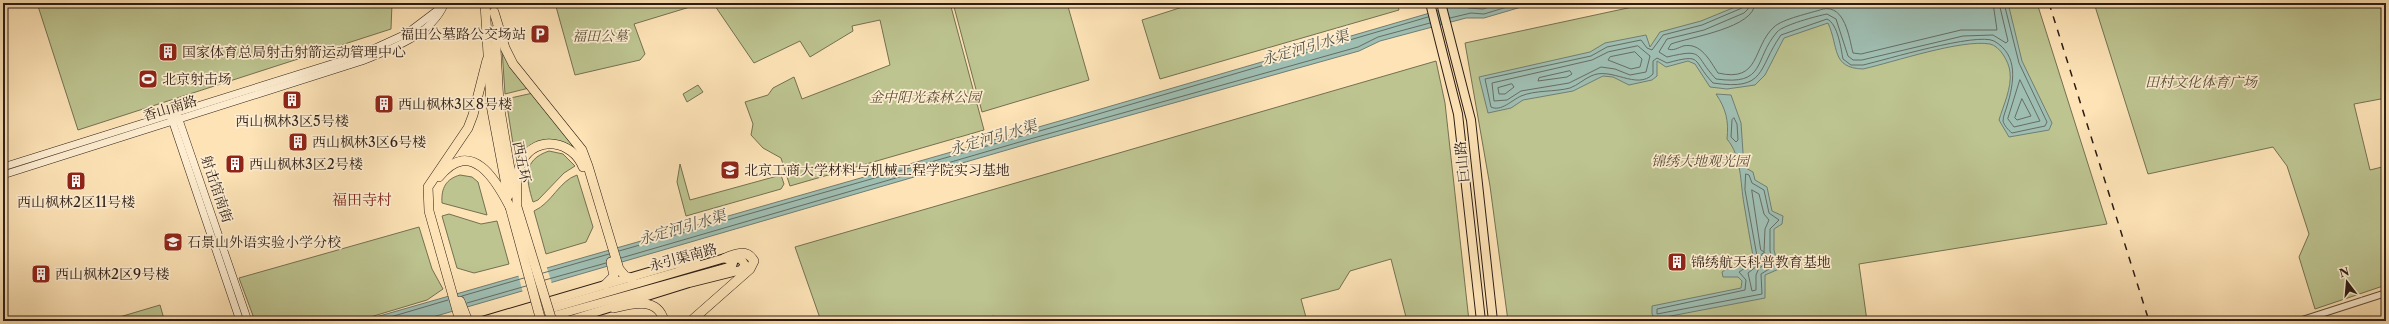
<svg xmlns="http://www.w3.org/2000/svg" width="2389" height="324" font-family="'Libre Caslon Text','Noto Serif SC',serif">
  <rect width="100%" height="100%" fill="#fde3b6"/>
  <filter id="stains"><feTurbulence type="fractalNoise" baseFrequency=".005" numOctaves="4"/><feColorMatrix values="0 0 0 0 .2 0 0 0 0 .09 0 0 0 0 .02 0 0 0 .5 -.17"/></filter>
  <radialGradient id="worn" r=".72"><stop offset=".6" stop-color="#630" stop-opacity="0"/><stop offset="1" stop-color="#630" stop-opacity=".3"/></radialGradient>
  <g fill="#bdc490" stroke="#747052">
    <polygon points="37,3 392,3 391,29 78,130"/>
    <polygon points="555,3 703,3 634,24 645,54 640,60 575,75"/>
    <polygon points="713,3 950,3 984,130 790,186 781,158 763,148 751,135 753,124 745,102 768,95 773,88 794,77 802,99 890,65 880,20 852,26 853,31 810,57 800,41 754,63"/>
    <polygon points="953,3 1067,3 1089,80 982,112"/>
    <polygon points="1195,3 1327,3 1329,7 1344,3 1397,3 1399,10 1160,79 1142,20"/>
    <polygon points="1651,3 2037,3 2107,224 1859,264 1867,321 1508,321 1490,186 1465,43"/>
    <polygon points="2094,3 2386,3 2386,98 2354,104 2370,170 2386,166 2386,285 2315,309 2299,257 2309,234 2287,166 2273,147 2148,174"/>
    <polygon points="502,49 529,88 505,94"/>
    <polygon points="1436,61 1445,103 1469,321 1407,321 1391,259 1350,271 1339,289 1301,299 1307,321 995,321 994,316 973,321 821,321 795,247"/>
    <polygon points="698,85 703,92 687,102 683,94"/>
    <path d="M 533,93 L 574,144 L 571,146 C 548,136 530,143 516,163 L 506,99 Z"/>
    <path d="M 549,151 L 563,154 L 575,166 L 564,173 L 538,200 L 533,202 C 526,179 522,160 549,151 Z"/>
    <polygon points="680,164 690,200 781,175 784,184 781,189 686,216 677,182"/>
    <path d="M 460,175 L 472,177 L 478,182 L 487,215 L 442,203 C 441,188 446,179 460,175 Z"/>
    <path d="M 577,175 L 593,227 L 586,242 L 546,254 L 534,211 C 552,203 559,181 577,175 Z"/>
    <polygon points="449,214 481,224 497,221 509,264 474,273 457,268 442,216"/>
    <polygon points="419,227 432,269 443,289 427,300 357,321 255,321 239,278"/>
    <polygon points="160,305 164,319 156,321 106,321"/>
  </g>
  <g fill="#9fbeb2" stroke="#717d73">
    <polygon points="1464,3 1535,3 1484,18 1466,18 1380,41 1359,51 1031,143 419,321 362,321 1063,120"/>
    <path d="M 1745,3 L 2008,3 L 2022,61 L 2052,123 L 2049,130 L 2009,137 L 1999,120 C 2003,106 2012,88 2010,72 C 2009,62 2000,46 1990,44 C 1961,39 1894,62 1863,69 C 1831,68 1839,47 1828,23 L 1784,38 L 1765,75 L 1755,85 L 1727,89 L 1710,87 L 1695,64 L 1688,61 L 1666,67 L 1657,61 L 1657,76 L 1652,80 L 1629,85 L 1613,77 L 1603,76 L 1573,91 L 1523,100 L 1511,108 L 1488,113 L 1479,77 L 1590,52 L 1605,43 L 1646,35 L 1650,47 L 1660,32 L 1701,21 Z"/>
    <path d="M 1716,94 L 1731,95 L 1741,123 L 1744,167 L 1753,172 L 1755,180 L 1767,187 L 1772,211 L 1783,216 L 1782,224 L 1774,229 L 1774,250 L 1779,269 L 1765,275 L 1765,298 L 1655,319 L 1652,314 L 1652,306 L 1741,288 L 1742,281 L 1738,277 L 1723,277 L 1722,272 L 1731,266 L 1741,266 L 1753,256 C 1750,239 1747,222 1744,204 C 1740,182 1742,157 1727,139 C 1729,121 1726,109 1716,94 Z"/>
  </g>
  <polygon fill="#fde3b6" points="546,265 552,284 523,293 518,274"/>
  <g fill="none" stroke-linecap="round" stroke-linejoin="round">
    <g stroke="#666d63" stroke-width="1">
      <polyline points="1467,3 1468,8 1483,9 1502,3"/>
      <path d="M 1744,3 L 1742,8 L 1702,25 L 1663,35 L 1652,50 L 1647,48 L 1641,40 L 1607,47 L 1591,56 L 1485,79 L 1491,107 C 1501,112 1512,100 1521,96 C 1535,90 1555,92 1570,88 C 1578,85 1584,79 1591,76 C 1611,66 1637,91 1653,74 L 1653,61 L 1657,58 L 1667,63 C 1704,53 1691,60 1713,83 C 1767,91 1757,69 1781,35 L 1827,19 C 1838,24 1841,49 1843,59 L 1851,65 L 1863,65 C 1885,60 1977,32 1994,41 C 2019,55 2014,83 2007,106 C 2006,110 2003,116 2003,121 C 2004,125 2008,130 2012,133 L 2045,126 L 2047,122 L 2019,63 L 2004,3"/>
      <path d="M 1749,3 L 1748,9 L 1744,13 L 1704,30 L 1667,39 L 1659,52 L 1667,57 C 1706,48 1693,55 1716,79 C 1767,86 1753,60 1777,32 C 1783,25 1817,16 1827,14 L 1836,19 L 1848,56 L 1853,60 L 1862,60 L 1963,36 L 1993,35 L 2006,43 L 2008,41 L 1999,3"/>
      <path d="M 1755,3 C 1755,28 1690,37 1671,44 L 1668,49 C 1673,51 1678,48 1683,46 C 1701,42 1710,61 1718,73 C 1761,83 1752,47 1774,27 C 1782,19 1811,13 1823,9 C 1845,5 1849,37 1853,53 L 1861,54 L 1961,30 L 1997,30 L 1993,3"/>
      <polyline points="1450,18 1471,13 1484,14 1520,3"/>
      <polygon points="1638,46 1650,56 1646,72 1630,75 1615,69 1601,67 1569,83 1521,91 1507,100 1494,101 1492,83 1592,60 1608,52"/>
      <polygon points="1635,52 1642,59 1640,67 1631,69 1608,60 1610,57"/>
      <polygon points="1570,71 1572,74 1567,77 1538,81 1539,78"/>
      <polygon points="2020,80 2040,121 2014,127 2008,119"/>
      <polygon points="1512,84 1514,87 1505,94 1499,94 1498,88"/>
      <polygon points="2022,99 2031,116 2017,120 2015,118"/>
      <polygon points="1734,118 1737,124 1738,140 1736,142 1731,137 1732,120"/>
      <polygon points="1746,174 1749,175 1752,183 1764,190 1769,213 1779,220 1770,229 1770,251 1774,266 1761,274 1762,294 1657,314 1657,309 1745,290 1746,280 1739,272 1748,266 1757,256 1745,190"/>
      <polygon points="1752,190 1759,194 1764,214 1769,220 1765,229 1764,252 1761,250"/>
      <polyline points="619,251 1064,124 1428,17"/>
      <polygon points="1765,253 1768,263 1759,268 1756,275 1756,290 1752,291 1748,273 1757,266 1762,254"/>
      <polyline points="621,258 1030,139 1358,47 1378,37 1430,23"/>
      <polyline points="543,273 609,254"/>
      <polyline points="545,280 606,263"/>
      <polyline points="462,296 524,278"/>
      <polyline points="467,303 526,286"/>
      <polyline points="377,321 448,300"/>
    </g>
    <g stroke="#604e3c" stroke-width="8">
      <polyline id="tertiary" points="2299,321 2386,293"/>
    </g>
    <g stroke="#2c1c14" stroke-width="8">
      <g id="secondary">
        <polyline points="177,114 248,321"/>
        <polyline points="171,117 240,321"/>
        <polyline points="3,167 360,55 406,34 443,6"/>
        <path d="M 3,175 L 362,61 C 391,49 431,35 444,5"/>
      </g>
    </g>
    <g stroke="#2c1c14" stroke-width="10">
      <g id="primary">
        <polyline points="1430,3 1458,114 1481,321"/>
        <polyline points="1441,3 1471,120 1493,321"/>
        <polyline points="482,321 676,264 697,263"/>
        <polyline points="508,321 725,258 741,259 745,265 741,270 689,283 567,321"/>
        <polyline points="535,321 732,266 733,263 726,258"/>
      </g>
    </g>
    <g stroke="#2c1c14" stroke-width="10">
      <g id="motorway">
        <polyline points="485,3 491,105 508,196"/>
        <polyline points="494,12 505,48 513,64 582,150 588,166 619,269 625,276 632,279"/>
        <polyline points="495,30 499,104 514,193"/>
        <path d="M 439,177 C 471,137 496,180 510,207"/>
        <path d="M 517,207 C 517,192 515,174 522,161 C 536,134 573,141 583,167"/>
        <polyline points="605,285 614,276 611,262"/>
        <polyline points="460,301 467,319 470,321"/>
        <path d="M 614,308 C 633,303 658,297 664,321"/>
        <polyline points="458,321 458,314 429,211 428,187 468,128 473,115 487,60"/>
        <path d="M 691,321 L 750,269 L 754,261 C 747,249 736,253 725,258"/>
      </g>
    </g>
    <use href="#tertiary" stroke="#feedd0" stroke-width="6"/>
    <use href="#secondary" stroke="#feedd0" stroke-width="7"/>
    <use href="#primary" stroke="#fde3b6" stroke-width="8"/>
    <use href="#motorway" stroke="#fde3b6" stroke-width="9"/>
    <polyline stroke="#2c1c14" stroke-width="1.5" stroke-dasharray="7 7" stroke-linecap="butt" points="2049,3 2149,321"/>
    <g stroke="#2c1c14" stroke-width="10" stroke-linecap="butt">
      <g id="motorway-bridge">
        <polyline points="510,207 541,321"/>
        <polyline points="517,207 552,321"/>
      </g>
    </g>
    <use href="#motorway-bridge" stroke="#fde3b6" stroke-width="9"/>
  </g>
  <defs>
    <g id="parking-square" transform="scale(1)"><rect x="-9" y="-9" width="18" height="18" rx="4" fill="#8f2418" stroke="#feedd0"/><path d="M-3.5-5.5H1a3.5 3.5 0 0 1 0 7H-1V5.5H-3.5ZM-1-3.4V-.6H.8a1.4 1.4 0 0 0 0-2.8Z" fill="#fff"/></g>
    <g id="building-square" transform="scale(1)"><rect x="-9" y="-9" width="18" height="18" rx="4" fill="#8f2418" stroke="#feedd0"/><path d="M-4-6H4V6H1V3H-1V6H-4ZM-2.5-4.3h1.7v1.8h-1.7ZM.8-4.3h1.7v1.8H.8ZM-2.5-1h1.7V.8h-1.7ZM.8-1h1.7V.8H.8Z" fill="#fff"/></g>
    <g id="stadium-square" transform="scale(1)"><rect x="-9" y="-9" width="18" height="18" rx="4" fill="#8f2418" stroke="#feedd0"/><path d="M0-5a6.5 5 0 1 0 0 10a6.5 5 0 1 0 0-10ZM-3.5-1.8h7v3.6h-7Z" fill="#fff"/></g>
    <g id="university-square" transform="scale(1)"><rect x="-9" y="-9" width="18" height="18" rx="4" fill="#8f2418" stroke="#feedd0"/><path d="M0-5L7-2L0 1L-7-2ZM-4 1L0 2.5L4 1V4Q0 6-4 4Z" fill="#fff"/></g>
    <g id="school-square" transform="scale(1)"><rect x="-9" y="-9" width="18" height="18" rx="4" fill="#8f2418" stroke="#feedd0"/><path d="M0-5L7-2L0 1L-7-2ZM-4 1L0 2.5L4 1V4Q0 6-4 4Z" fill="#fff"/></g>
  </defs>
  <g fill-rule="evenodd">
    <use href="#parking-square" x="540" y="34"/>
    <use href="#building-square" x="168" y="52"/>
    <use href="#stadium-square" x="148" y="79"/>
    <use href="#building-square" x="292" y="100"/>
    <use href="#building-square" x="384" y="104"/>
    <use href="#building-square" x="298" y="142"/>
    <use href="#building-square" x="235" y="164"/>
    <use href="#university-square" x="730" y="170"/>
    <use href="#building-square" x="76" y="181"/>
    <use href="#school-square" x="173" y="242"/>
    <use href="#building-square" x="1677" y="262"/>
    <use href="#building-square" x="41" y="274"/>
  </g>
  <g text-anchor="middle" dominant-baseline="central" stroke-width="3.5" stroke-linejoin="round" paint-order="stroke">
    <g font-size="14" fill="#2c1c14" stroke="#feedd0" text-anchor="start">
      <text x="526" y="34" text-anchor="end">福田公墓路公交场站</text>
      <text x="182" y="52">国家体育总局射击射箭运动管理中心</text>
      <text x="162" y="79">北京射击场</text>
      <text x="398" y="104">西山枫林3区8号楼</text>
      <text x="292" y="121" text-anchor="middle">西山枫林3区5号楼</text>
      <text x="312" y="142">西山枫林3区6号楼</text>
      <text x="249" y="164">西山枫林3区2号楼</text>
      <text x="744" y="170">北京工商大学材料与机械工程学院实习基地</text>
      <text x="76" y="202" text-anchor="middle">西山枫林2区11号楼</text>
      <text x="187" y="242">石景山外语实验小学分校</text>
      <text x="1691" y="262">锦绣航天科普教育基地</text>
      <text x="55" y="274">西山枫林2区9号楼</text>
    </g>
    <g font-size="14" font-style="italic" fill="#584e39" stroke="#feedd0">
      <text x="600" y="36">福田公墓</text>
      <text x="2201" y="82">田村文化体育广场</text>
      <text x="925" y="97">金中阳光森林公园</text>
      <text x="1700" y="161">锦绣大地观光园</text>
    </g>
    <g font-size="14" fill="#2c1c14" stroke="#feedd0">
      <text transform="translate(170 108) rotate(-17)">香山南路</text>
      <text transform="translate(522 162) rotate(79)">西五环</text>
      <text transform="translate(1462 162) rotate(-96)">巨山路</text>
      <text transform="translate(217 189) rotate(71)">射击馆南街</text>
      <text transform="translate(683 257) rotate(-15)">永引渠南路</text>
    </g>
    <g font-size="15" font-style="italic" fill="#54554b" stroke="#feedd0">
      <text transform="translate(1305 47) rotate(-16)">永定河引水渠</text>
      <text transform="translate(993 137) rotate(-16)">永定河引水渠</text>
      <text transform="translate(682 227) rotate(-16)">永定河引水渠</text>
    </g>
    <g font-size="15" fill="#7a1f14" stroke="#feedd0">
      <text x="362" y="199">福田寺村</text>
    </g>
  </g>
  <rect width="2389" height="324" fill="none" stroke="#fde3b6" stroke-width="16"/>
  <rect x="4" y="4" width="2381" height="316" fill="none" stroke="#2c1c14" stroke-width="2"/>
  <rect x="8" y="8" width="2373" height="308" fill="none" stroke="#2c1c14"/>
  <g transform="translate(2347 282) rotate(344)" stroke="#feedd0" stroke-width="3" paint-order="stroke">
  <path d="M0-3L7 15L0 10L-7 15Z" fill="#2c1c14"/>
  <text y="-6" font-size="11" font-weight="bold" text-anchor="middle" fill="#2c1c14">N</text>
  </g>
  <rect width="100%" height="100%" filter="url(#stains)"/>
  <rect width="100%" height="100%" fill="url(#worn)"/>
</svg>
